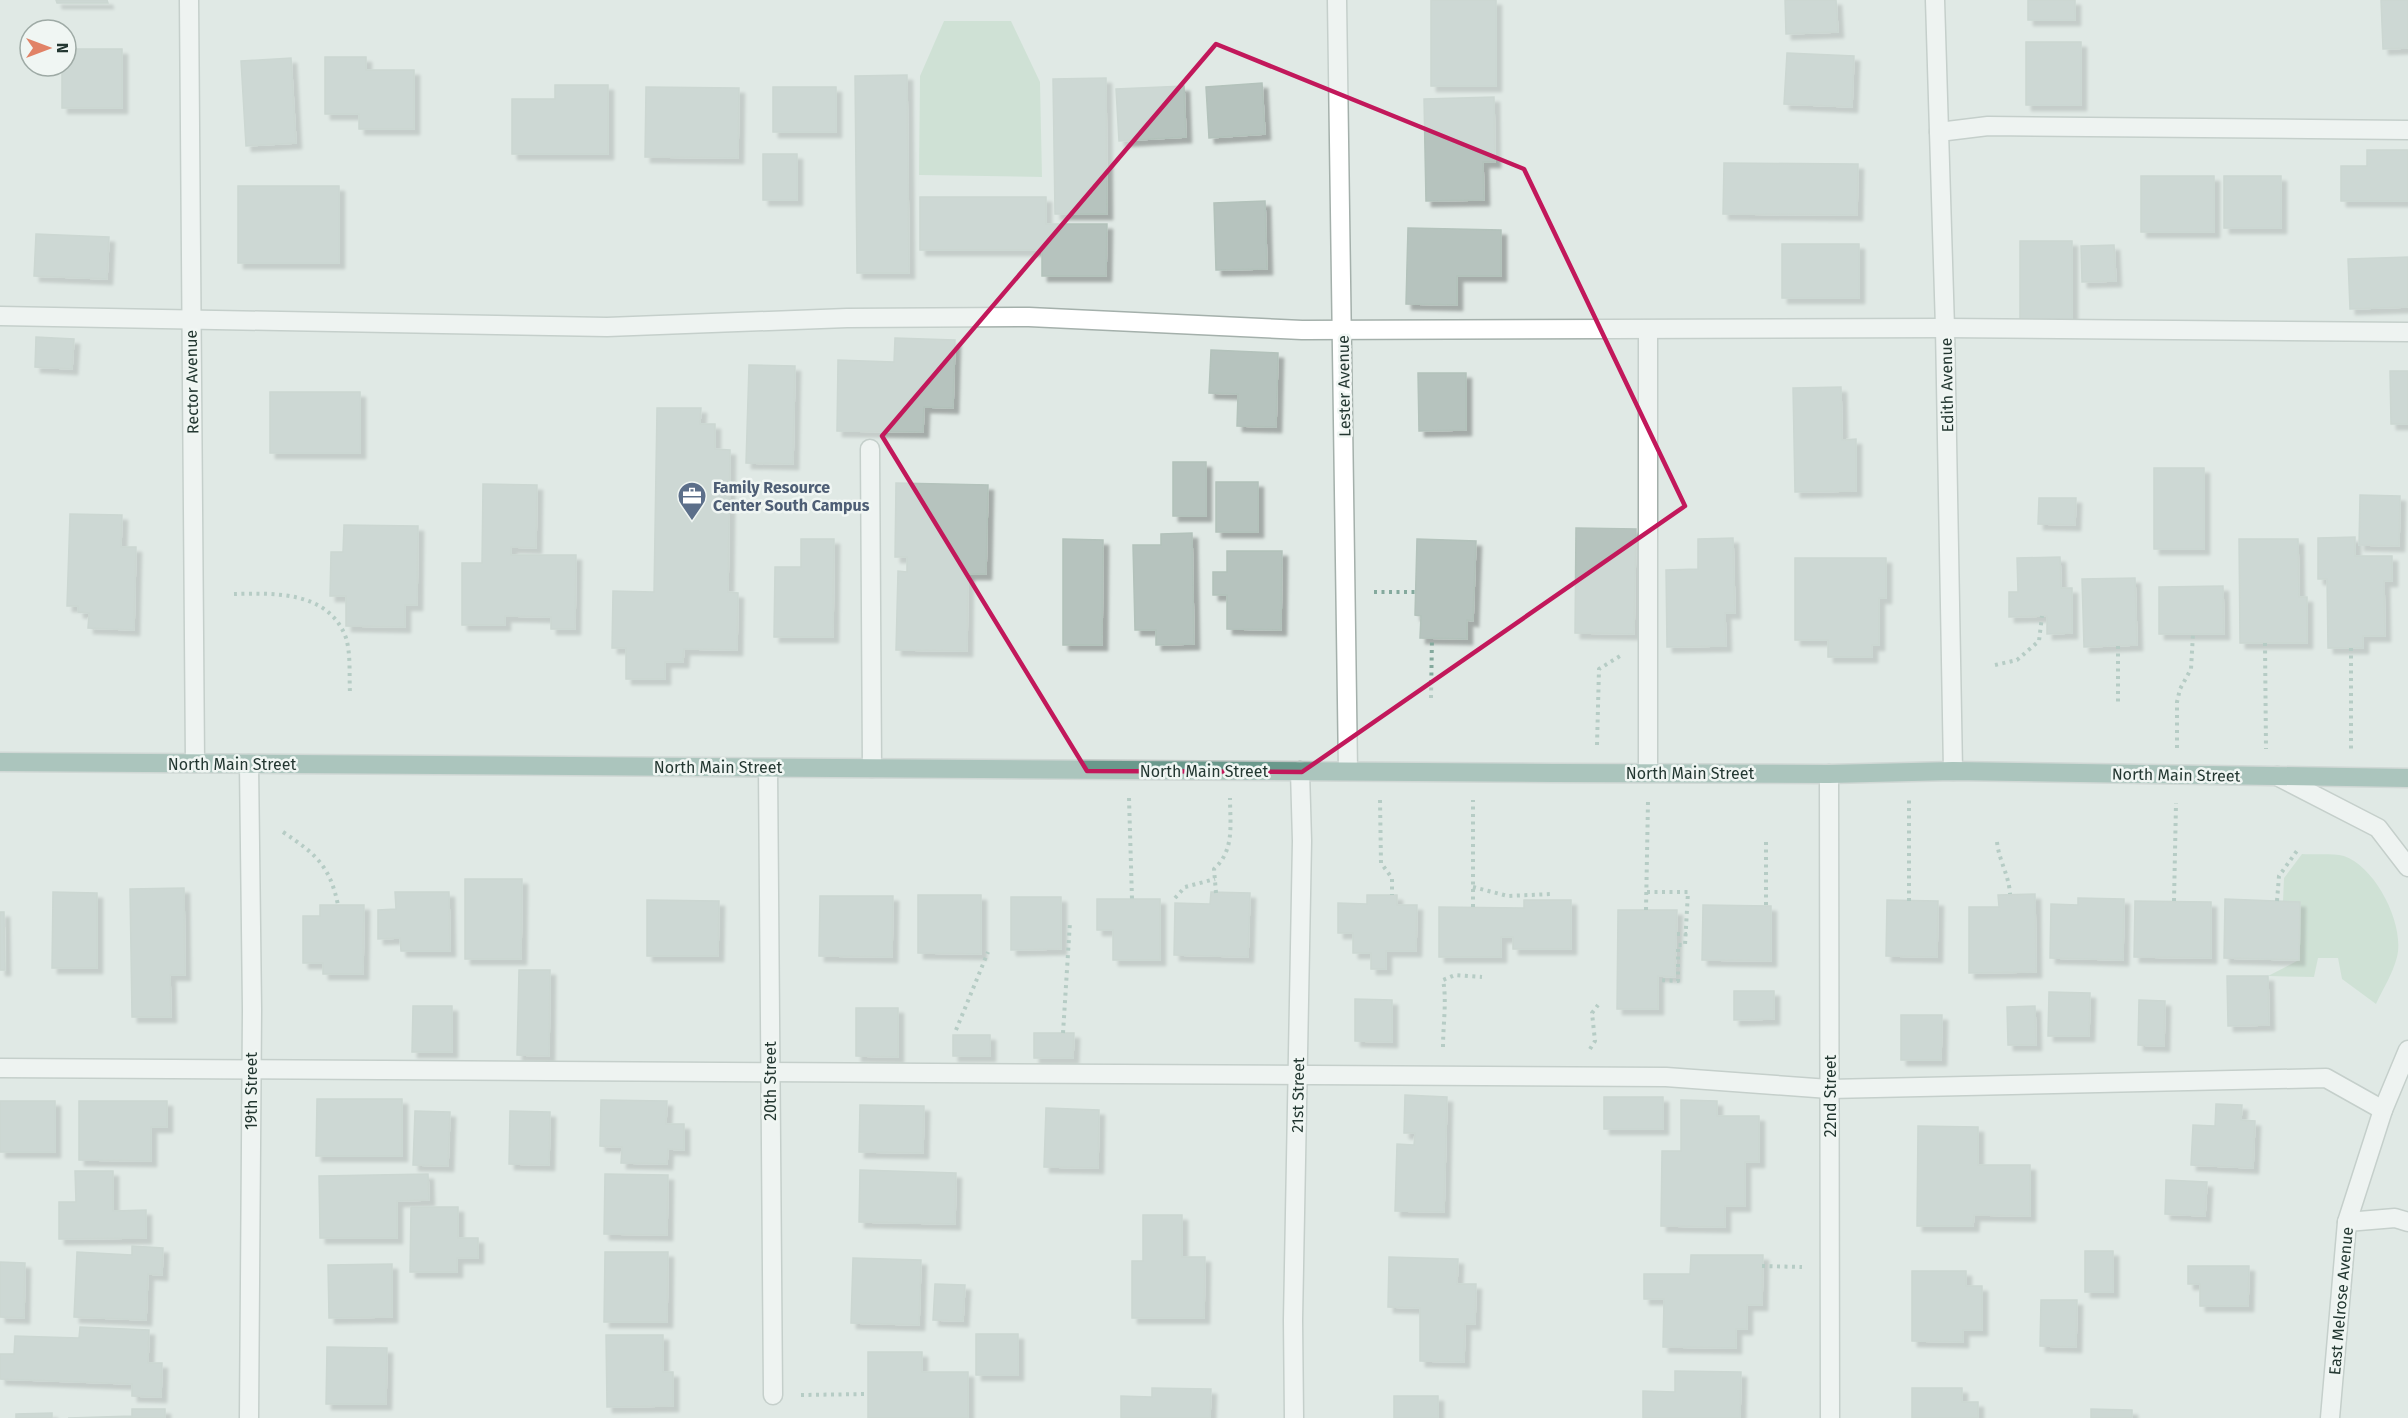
<svg xmlns="http://www.w3.org/2000/svg" width="2408" height="1418" font-family="'Fira Sans',sans-serif">
  <defs>
    <filter id="shadow"><feDropShadow dx="5.5" dy="5.5" stdDeviation="1.5" flood-color="#0004"/></filter>
  </defs>
  <rect width="100%" height="100%" fill="#e0e9e5"/>
  <g fill="#bbd8c2">
    <polygon points="944,21 1011,21 1040,82 1042,177 919,175 920,76"/>
    <path d="M 2302,854 C 2314,855 2332,853 2344,856 C 2376,867 2405,925 2397,957 C 2393,973 2383,989 2376,1004 L 2342,979 L 2338,958 L 2318,958 L 2314,977 L 2268,976 L 2299,960 L 2300,902 L 2283,901 L 2284,878 Z"/>
  </g>
  <g fill="#b6c3be" stroke="#b3c2bb" stroke-width="1.5" filter="url(#shadow)">
    <polygon points="56,0 107,0 108,3 57,3"/>
    <rect x="1431" y="0" width="65" height="86"/>
    <polygon points="1785,0 1836,0 1838,32 1786,34"/>
    <rect x="2028" y="0" width="47" height="20"/>
    <polygon points="2381,0 2408,0 2408,48 2383,49"/>
    <rect x="2026" y="42" width="55" height="63"/>
    <polygon points="66,49 122,49 122,108 62,108 62,66 66,66"/>
    <polygon points="1787,53 1854,56 1852,107 1784,104"/>
    <polygon points="325,57 366,57 366,70 414,70 414,129 359,129 359,114 325,114"/>
    <polygon points="291,58 296,143 246,146 241,61"/>
    <polygon points="907,75 909,273 857,273 855,76"/>
    <polygon points="1106,78 1107,214 1055,214 1053,79"/>
    <polygon points="1262,83 1265,134 1209,138 1206,87"/>
    <polygon points="555,85 608,85 608,154 512,154 512,99 555,99"/>
    <polygon points="1184,86 1186,137 1119,141 1116,89"/>
    <polygon points="646,87 739,88 738,158 645,157"/>
    <rect x="773" y="87" width="63" height="45"/>
    <polygon points="1494,97 1495,162 1483,162 1484,200 1426,201 1424,99"/>
    <polygon points="2367,150 2408,150 2408,201 2341,201 2341,166 2367,166"/>
    <rect x="763" y="154" width="34" height="46"/>
    <polygon points="1724,163 1858,164 1857,215 1723,214"/>
    <rect x="2141" y="176" width="73" height="56"/>
    <rect x="2224" y="176" width="57" height="52"/>
    <rect x="238" y="186" width="101" height="77"/>
    <polygon points="920,197 1046,197 1046,224 1107,224 1106,276 1042,276 1042,250 920,250"/>
    <polygon points="1265,201 1267,269 1216,270 1214,203"/>
    <polygon points="1408,228 1501,230 1501,276 1457,276 1457,305 1406,304"/>
    <polygon points="36,234 109,237 107,279 34,276"/>
    <rect x="2020" y="241" width="52" height="80"/>
    <rect x="1782" y="244" width="77" height="54"/>
    <polygon points="2114,245 2116,281 2082,282 2081,246"/>
    <polygon points="2408,257 2408,307 2350,309 2348,259"/>
    <polygon points="36,337 74,339 72,369 35,367"/>
    <polygon points="895,338 955,340 953,408 924,407 923,432 837,431 838,360 894,362"/>
    <polygon points="1211,350 1278,353 1276,427 1237,426 1238,394 1209,393"/>
    <polygon points="749,365 795,366 793,464 746,463"/>
    <polygon points="2390,371 2408,371 2408,424 2391,424"/>
    <polygon points="1418,373 1466,373 1466,430 1419,431"/>
    <polygon points="1841,387 1842,440 1856,439 1856,491 1795,492 1793,388"/>
    <rect x="270" y="392" width="90" height="61"/>
    <polygon points="657,408 701,408 700,424 715,424 715,449 730,450 728,592 738,593 737,650 684,649 683,662 665,662 665,679 626,679 626,648 612,648 613,591 654,592"/>
    <rect x="1173" y="462" width="33" height="54"/>
    <rect x="2154" y="468" width="50" height="81"/>
    <rect x="1216" y="482" width="42" height="50"/>
    <polygon points="896,483 988,485 986,574 968,574 967,651 896,650 898,571 907,572 907,557 895,557"/>
    <polygon points="483,484 537,485 536,548 511,547 511,555 576,555 575,629 551,629 551,617 505,616 505,625 462,625 462,563 482,563"/>
    <polygon points="2360,495 2400,496 2399,546 2359,545"/>
    <polygon points="2039,498 2076,498 2075,525 2038,524"/>
    <polygon points="70,514 122,515 121,547 136,547 134,630 88,628 89,613 78,612 78,606 67,606"/>
    <polygon points="344,525 418,526 417,605 405,605 405,627 346,626 346,596 330,596 331,552 343,552"/>
    <polygon points="1576,528 1636,529 1634,634 1575,633"/>
    <polygon points="1192,533 1194,644 1156,645 1156,630 1135,630 1133,545 1161,545 1161,534"/>
    <polygon points="2355,537 2355,556 2392,556 2392,581 2384,581 2385,636 2363,636 2363,648 2328,648 2327,579 2318,579 2318,538"/>
    <polygon points="1733,538 1735,613 1725,613 1726,646 1667,647 1666,570 1698,569 1698,539"/>
    <polygon points="801,539 834,539 833,637 774,637 775,567 801,567"/>
    <polygon points="1063,539 1103,540 1102,645 1063,645"/>
    <polygon points="1417,539 1476,541 1473,621 1467,620 1467,639 1420,638 1421,616 1415,615"/>
    <polygon points="2239,539 2298,539 2299,597 2307,597 2307,643 2240,643"/>
    <polygon points="1227,551 1282,551 1281,630 1227,629 1227,595 1213,595 1213,572 1227,572"/>
    <polygon points="2060,557 2061,588 2072,588 2072,633 2047,634 2047,616 2009,617 2009,592 2018,592 2017,558"/>
    <polygon points="1795,558 1886,558 1886,598 1879,598 1879,645 1872,645 1872,657 1828,657 1828,640 1795,640"/>
    <polygon points="2135,578 2137,645 2084,647 2082,579"/>
    <polygon points="2223,586 2224,634 2159,634 2159,587"/>
    <polygon points="465,879 522,879 521,959 465,959"/>
    <polygon points="184,888 185,975 170,975 171,1017 132,1017 130,889"/>
    <polygon points="53,892 97,893 97,968 52,968"/>
    <polygon points="395,892 449,892 450,951 401,951 400,938 378,939 378,910 396,909"/>
    <polygon points="1211,892 1250,893 1248,957 1174,955 1175,903 1210,904"/>
    <polygon points="2035,894 2036,972 1969,973 1969,907 1999,907 1998,895"/>
    <polygon points="918,895 981,895 981,954 918,953"/>
    <polygon points="1367,895 1397,895 1397,905 1417,905 1416,951 1386,951 1386,969 1371,969 1371,953 1353,953 1353,933 1338,933 1338,903 1367,904"/>
    <polygon points="820,896 893,896 892,957 819,956"/>
    <polygon points="1011,897 1061,897 1061,949 1011,950"/>
    <polygon points="2078,898 2124,899 2123,960 2050,958 2051,904 2078,905"/>
    <polygon points="1097,899 1160,899 1160,960 1113,960 1113,930 1097,930"/>
    <polygon points="2225,899 2300,902 2299,960 2224,958"/>
    <polygon points="647,900 719,901 718,956 647,956"/>
    <polygon points="1524,900 1571,900 1571,949 1513,949 1513,937 1501,937 1501,957 1439,957 1439,907 1524,908"/>
    <polygon points="1887,900 1938,901 1937,957 1886,956"/>
    <polygon points="2135,901 2211,902 2211,958 2134,957"/>
    <polygon points="320,905 364,905 363,974 323,974 323,963 303,963 303,916 320,916"/>
    <polygon points="1703,905 1771,906 1771,961 1702,960"/>
    <polygon points="1618,910 1677,910 1675,977 1658,976 1658,1009 1617,1009"/>
    <polygon points="0,912 4,912 5,970 0,970"/>
    <polygon points="519,970 550,970 549,1056 517,1055"/>
    <polygon points="2227,976 2268,976 2269,1025 2228,1026"/>
    <polygon points="1734,991 1774,991 1774,1019 1734,1020"/>
    <polygon points="2049,992 2090,993 2089,1036 2048,1036"/>
    <polygon points="1355,999 1392,1000 1392,1042 1355,1041"/>
    <polygon points="2139,1000 2165,1001 2164,1046 2138,1045"/>
    <polygon points="413,1006 452,1006 452,1052 412,1052"/>
    <polygon points="2035,1006 2036,1045 2008,1045 2007,1007"/>
    <polygon points="856,1008 898,1008 898,1057 856,1056"/>
    <polygon points="1901,1015 1942,1015 1941,1060 1901,1060"/>
    <polygon points="1034,1033 1074,1033 1073,1058 1034,1058"/>
    <rect x="953" y="1035" width="37" height="21"/>
    <polygon points="1405,1095 1447,1097 1444,1212 1395,1211 1397,1144 1414,1145 1415,1133 1404,1133"/>
    <rect x="1604" y="1097" width="59" height="32"/>
    <polygon points="317,1099 402,1099 402,1156 316,1156"/>
    <polygon points="601,1100 667,1101 666,1124 684,1124 684,1150 668,1149 667,1164 621,1163 622,1147 600,1146"/>
    <polygon points="1681,1100 1717,1101 1717,1116 1759,1116 1759,1162 1745,1162 1745,1206 1725,1206 1725,1227 1661,1226 1662,1151 1681,1151"/>
    <rect x="0" y="1101" width="55" height="51"/>
    <polygon points="79,1101 167,1101 167,1127 151,1127 151,1161 79,1160"/>
    <polygon points="2216,1104 2242,1105 2241,1120 2255,1121 2253,1168 2191,1165 2193,1125 2215,1126"/>
    <polygon points="860,1105 924,1106 923,1153 859,1152"/>
    <polygon points="1046,1108 1099,1110 1098,1168 1044,1167"/>
    <polygon points="415,1111 450,1112 448,1166 413,1165"/>
    <polygon points="510,1111 550,1112 549,1165 509,1164"/>
    <polygon points="1918,1126 1978,1127 1978,1165 2030,1165 2030,1216 1974,1215 1973,1226 1917,1226"/>
    <polygon points="860,1170 956,1173 955,1224 859,1222"/>
    <polygon points="75,1171 113,1171 113,1211 146,1210 146,1238 59,1239 59,1202 76,1202"/>
    <polygon points="428,1174 429,1200 397,1201 397,1238 320,1238 319,1176"/>
    <polygon points="605,1174 668,1175 667,1235 604,1234"/>
    <polygon points="2166,1180 2207,1182 2205,1216 2165,1214"/>
    <polygon points="411,1207 458,1207 458,1238 478,1238 478,1258 457,1258 457,1272 410,1272"/>
    <polygon points="1143,1215 1182,1215 1182,1257 1205,1257 1204,1318 1132,1318 1132,1261 1143,1261"/>
    <polygon points="132,1246 163,1248 162,1275 148,1274 146,1320 74,1317 77,1252 132,1255"/>
    <rect x="2085" y="1251" width="28" height="41"/>
    <polygon points="605,1252 668,1252 667,1322 604,1322"/>
    <polygon points="1691,1255 1763,1255 1762,1305 1747,1305 1747,1329 1736,1329 1736,1348 1663,1347 1664,1299 1644,1299 1644,1274 1690,1274"/>
    <polygon points="1389,1257 1458,1259 1457,1284 1476,1284 1475,1324 1465,1324 1464,1362 1420,1361 1420,1308 1388,1307"/>
    <polygon points="853,1258 921,1260 919,1325 851,1323"/>
    <polygon points="0,1262 25,1263 24,1318 0,1317"/>
    <polygon points="392,1264 392,1317 329,1318 328,1265"/>
    <polygon points="2188,1266 2249,1266 2248,1306 2200,1306 2200,1284 2188,1284"/>
    <polygon points="1912,1271 1966,1271 1966,1286 1982,1286 1982,1330 1963,1330 1963,1342 1912,1341"/>
    <polygon points="935,1284 965,1285 963,1321 933,1320"/>
    <polygon points="2041,1300 2077,1300 2076,1347 2040,1346"/>
    <polygon points="80,1327 149,1330 148,1363 162,1363 161,1397 132,1396 132,1384 0,1379 0,1354 14,1354 15,1336 79,1338"/>
    <rect x="976" y="1334" width="42" height="41"/>
    <polygon points="606,1335 663,1335 663,1372 673,1372 673,1406 607,1407"/>
    <polygon points="327,1347 387,1348 386,1404 326,1404"/>
    <polygon points="868,1352 922,1352 922,1372 968,1372 968,1418 868,1418"/>
    <polygon points="1675,1371 1741,1372 1740,1418 1643,1418 1643,1391 1675,1392"/>
    <polygon points="1152,1388 1211,1389 1210,1418 1121,1418 1121,1396 1152,1397"/>
    <polygon points="1912,1388 1962,1388 1962,1402 1978,1402 1978,1418 1912,1418"/>
    <rect x="1394" y="1396" width="44" height="22"/>
    <polygon points="132,1409 165,1409 165,1418 68,1418 132,1416"/>
    <polygon points="2091,1409 2132,1410 2132,1418 2091,1418"/>
    <polygon points="52,1413 52,1418 16,1418 16,1414"/>
  </g>
  <g fill="none" stroke-linecap="round" stroke-linejoin="round">
    <g stroke="#a4b0ab" stroke-width="21">
      <g id="service">
        <polyline points="1939,132 1988,126 2408,130"/>
        <polyline points="0,316 607,327 847,318 1029,317 1302,330 1945,328 2408,332"/>
        <polyline points="1648,330 1648,773"/>
        <polyline points="870,449 872,768"/>
        <polyline points="0,1068 1666,1077 1829,1089 2326,1078 2383,1110"/>
        <polyline points="2347,1222 2395,1218 2408,1222"/>
      </g>
    </g>
    <g stroke="#a4b0ab" stroke-width="21">
      <g id="minor">
        <polyline points="189,0 195,763"/>
        <polyline points="1337,0 1348,771"/>
        <polyline points="1935,0 1945,328 1953,771"/>
        <polyline points="249,764 252,1010 249,1418"/>
        <polyline points="768,768 773,1395"/>
        <polyline points="1829,774 1830,1418"/>
        <polyline points="2277,776 2378,828 2408,867"/>
        <polyline points="1294,1418 1293,1320 1302,841 1300,771"/>
        <polyline points="2330,1418 2347,1222 2383,1110 2408,1050"/>
      </g>
    </g>
    <g stroke="#bdc3c1" stroke-width="21">
      <polyline id="primary" points="0,762 1554,773 1829,774 1953,771 2408,778"/>
    </g>
    <g stroke="#84a99d" stroke-width="4" stroke-dasharray="3 4.5" stroke-linecap="butt">
      <polyline points="1374,592 1415,592"/>
      <path d="M 234,594 C 275,593 329,591 346,638 C 351,654 349,676 350,693"/>
      <polyline points="2265,643 2266,749"/>
      <polyline points="2118,646 2118,702"/>
      <polyline points="2351,648 2351,750"/>
      <polyline points="1995,665 2017,660 2039,641 2042,616"/>
      <polyline points="1431,698 1432,638"/>
      <polyline points="1597,745 1599,669 1620,656"/>
      <polyline points="2177,748 2177,702 2180,689 2191,669 2193,634"/>
      <polyline points="1129,798 1132,899"/>
      <polyline points="1380,800 1381,863 1392,878 1392,895"/>
      <path d="M 283,832 C 316,854 330,866 338,905"/>
      <polyline points="1766,842 1766,906"/>
      <path d="M 1997,842 C 1999,861 2009,875 2010,894"/>
      <polyline points="1473,887 1508,896 1552,894"/>
      <polyline points="1647,892 1688,892 1685,945 1678,945 1678,981 1658,980"/>
      <path d="M 1216,893 L 1214,869 C 1235,850 1230,824 1230,798"/>
      <polyline points="1175,898 1185,887 1215,879"/>
      <polyline points="1909,901 1909,800"/>
      <polyline points="2174,901 2176,803"/>
      <polyline points="2277,901 2279,876 2299,848"/>
      <polyline points="1473,907 1473,800"/>
      <polyline points="1646,910 1648,801"/>
      <polyline points="1677,934 1687,934"/>
      <polyline points="956,1030 988,952"/>
      <polyline points="1063,1033 1070,922"/>
      <path d="M 1443,1047 C 1443,1025 1447,1000 1443,980 L 1455,975 L 1482,977"/>
      <polyline points="1590,1049 1595,1041 1592,1013 1598,1005"/>
      <polyline points="1762,1266 1802,1267"/>
      <polyline points="801,1395 868,1394"/>
    </g>
    <use href="#service" stroke="#fff" stroke-width="18"/>
    <use href="#minor" stroke="#fff" stroke-width="18"/>
    <use href="#primary" stroke="#6a998c" stroke-width="18"/>
  </g>
  <path d="M0 0H2408V1418H0ZM 1216,44 L 1524,169 L 1685,506 L 1302,772 L 1087,771 L 882,436 Z" fill="#e0e9e5" fill-opacity=".55" fill-rule="evenodd"/>
  <path fill="none" stroke="#c2185b" stroke-width="4.5" stroke-linejoin="round" d="M 1216,44 L 1524,169 L 1685,506 L 1302,772 L 1087,771 L 882,436 Z"/>
  <defs>
    <g id="office-pin" transform="scale(1.5)"><path d="M0 17L-7.5 6A9.5 9.5 0 1 1 7.5 6Z" fill="#5c6f8a" stroke="#f0f6f3"/><path d="M-6-3h4V-5.5h4V-3h4V5H-6ZM-1-4.5V-3h2v-1.5ZM-6 0V1H6V0Z" fill="#fff"/></g>
  </defs>
  <g fill-rule="evenodd">
    <use href="#office-pin" x="692" y="496"/>
  </g>
  <g text-anchor="middle" dominant-baseline="central" stroke-width="5" stroke-linejoin="round" paint-order="stroke">
    <g font-size="16" fill="#233731" stroke="#f0f6f3">
      <text transform="translate(192 382) rotate(-91)">Rector Avenue</text>
      <text transform="translate(1947 385) rotate(-91)">Edith Avenue</text>
      <text transform="translate(1344 386) rotate(-91)">Lester Avenue</text>
      <text x="232" y="764">North Main Street</text>
      <text x="718" y="767">North Main Street</text>
      <text x="1204" y="771">North Main Street</text>
      <text x="1690" y="773">North Main Street</text>
      <text transform="translate(2176 775) rotate(1)">North Main Street</text>
      <text transform="translate(770 1081) rotate(-90)">20th Street</text>
      <text transform="translate(251 1091) rotate(-90)">19th Street</text>
      <text transform="translate(1298 1095) rotate(-89)">21st Street</text>
      <text transform="translate(1830 1096) rotate(-90)">22nd Street</text>
      <text transform="translate(2341 1301) rotate(-85)">East Melrose Avenue</text>
    </g>
    <g font-size="16" font-weight="bold" fill="#4e5e75" stroke="#f0f6f3" text-anchor="start">
      <text x="713" y="487">Family Resource<tspan x="713" dy="18">Center South Campus</tspan></text>
    </g>
  </g>
  <g transform="translate(48 48) rotate(90)"><circle r="28" fill="#f0f6f3" stroke="#9eaaa5" stroke-width="1.5"/>
  <path d="M0-4.5L10 22L0 15L-10 22Z" fill="#e18266"/>
  <text y="-9" font-size="16" font-weight="bold" text-anchor="middle" fill="#233731">N</text>
  </g>
</svg>
